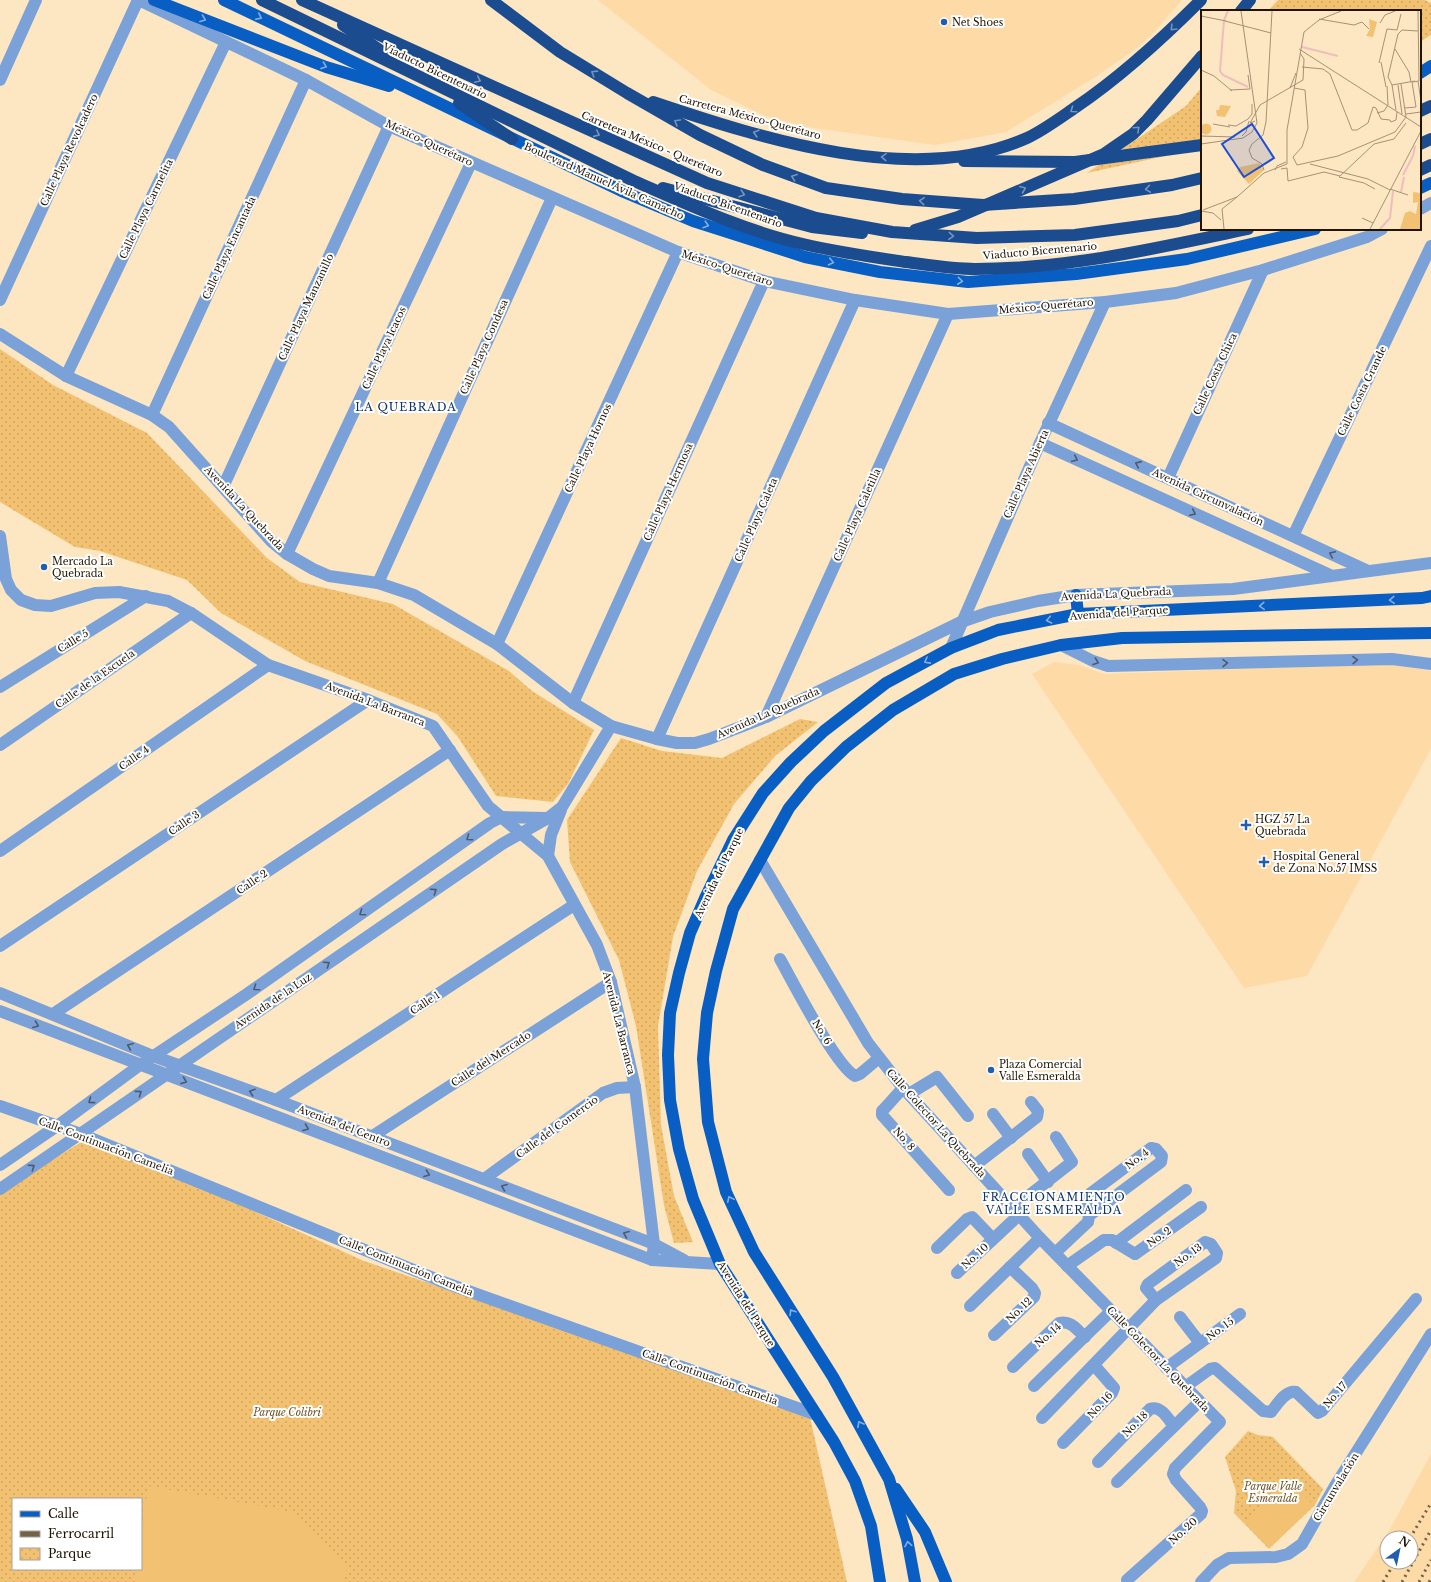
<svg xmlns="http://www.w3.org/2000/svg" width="1431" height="1582" font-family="'Libre Baskerville',serif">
  <defs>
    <pattern id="park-dots" width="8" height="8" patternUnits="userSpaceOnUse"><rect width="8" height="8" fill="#f3c172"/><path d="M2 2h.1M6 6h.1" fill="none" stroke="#d0a561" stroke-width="1.8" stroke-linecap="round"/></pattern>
  </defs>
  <rect width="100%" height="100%" fill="#fde6c2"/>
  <g fill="#fddaa6" fill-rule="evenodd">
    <polygon points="598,0 1182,0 1156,30 1138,47 1097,76 1006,132 935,145 807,127 765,116 711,90"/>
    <polygon points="1054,662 1079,665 1104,674 1387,664 1431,671 1431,749 1307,976 1244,988 1032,674"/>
    <path d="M 1431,1454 L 1431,1582 L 1354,1582 L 1388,1533 ZM 1387,1538 L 1411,1538 L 1411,1562 L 1387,1562 Z"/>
  </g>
  <g fill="url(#park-dots)" fill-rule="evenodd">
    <polygon points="1278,0 1425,0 1431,3 1431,35 1420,42 1420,11 1268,11"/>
    <polygon points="1202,87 1202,148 1087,173 1186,106"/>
    <polygon points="0,349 53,385 147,433 267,558 300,582 393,604 509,671 532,691 594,730 568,784 553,802 496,796 458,737 437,714 305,661 221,613 187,580 100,551 75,547 0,502"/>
    <polygon points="800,719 818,722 775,756 734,804 697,871 673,937 658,1026 661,1125 674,1196 693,1242 674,1243 664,1205 636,1026 619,960 570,862 567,820 621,738 662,751 722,758"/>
    <path d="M 90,1137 L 364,1261 L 809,1413 L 847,1582 L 0,1582 L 0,1191 ZM 13,1499 L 141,1499 L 141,1569 L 13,1569 Z"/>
    <polygon points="1248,1431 1258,1435 1273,1437 1323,1489 1315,1505 1269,1549 1234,1513 1236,1491 1225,1457"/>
  </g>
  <g fill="#f3c172">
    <polygon points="1291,1481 1312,1504 1270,1545 1248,1521"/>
    <polygon points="148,1486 293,1512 348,1566 343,1582 135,1582 136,1569 141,1569 141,1535"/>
  </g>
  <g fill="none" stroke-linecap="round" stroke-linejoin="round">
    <g stroke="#7ba1d9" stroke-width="12">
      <polyline points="139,0 306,80 389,126 678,252 764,281 855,300 948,314 1105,302 1176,293 1263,270 1367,237 1382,229"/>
      <polyline points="0,80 36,0"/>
      <polyline points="1420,209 1431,203"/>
      <polyline points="0,300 138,0"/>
      <polyline points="0,334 66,376 152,415 169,427 271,541 287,554 313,569 329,576 378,583 414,595 497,644 573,703 611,726 657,739 677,743 695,743 709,739 766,717 961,622 990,612 1038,601 1076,595 1233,589 1431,563"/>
      <polyline points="66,376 226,42"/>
      <polyline points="152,415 306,80"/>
      <polyline points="1048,423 1368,571"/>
      <polyline points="1040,443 1330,575"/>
      <polyline points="1168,478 1263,270"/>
      <polyline points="223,487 389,126"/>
      <polyline points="0,536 6,579 11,590 21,600 35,605 51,606 95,593 119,592 168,601 191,613 268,665 368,700 433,726 488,806 548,856 597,945 611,982 635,1087 654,1244 652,1260"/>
      <polyline points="1293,536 1431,246"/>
      <polyline points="287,554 471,163"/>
      <polyline points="378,583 552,198"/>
      <polyline points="497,644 678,252"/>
      <polyline points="1061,645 1093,661 1108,666 1392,659 1431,664"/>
      <polyline points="951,648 1040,443 1105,302"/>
      <polyline points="0,687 146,596"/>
      <polyline points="573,703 764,281"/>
      <polyline points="766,717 948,314"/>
      <polyline points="657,739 855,300"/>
      <polyline points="0,745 191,613"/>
      <polyline points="0,851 268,665"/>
      <polyline points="548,856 551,835 561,810"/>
      <polyline points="760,860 868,1043 903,1088 1040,1238 1220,1422 1175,1468 1173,1474 1176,1480 1200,1507 1202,1511 1201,1514 1127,1580"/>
      <polyline points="0,946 368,700"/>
      <path d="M 780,959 C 793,982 835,1065 855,1076 L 860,1074 L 879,1058"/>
      <polyline points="0,993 153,1056 276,1100 654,1244 684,1260"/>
      <polyline points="0,1011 652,1260 720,1264"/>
      <polyline points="53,1014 450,750"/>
      <polyline points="903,1088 885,1108 882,1111 882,1115 949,1190"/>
      <polyline points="909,1094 937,1077 968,1116"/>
      <polyline points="276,1100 574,905"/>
      <polyline points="0,1106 81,1134 443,1282 817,1415"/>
      <polyline points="993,1114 1011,1138"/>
      <polyline points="371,1137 611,982"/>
      <polyline points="1028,1154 1048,1182"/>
      <polyline points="0,1165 57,1126 140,1065 247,994 490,823 502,817 547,818"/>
      <polyline points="974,1166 1037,1117 1038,1111 1031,1102"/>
      <polyline points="484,1179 603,1093 617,1088 635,1087"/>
      <polyline points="0,1189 502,844 548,818 562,807 611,726"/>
      <polyline points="1013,1208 1072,1162 1056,1137"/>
      <polyline points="1116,1243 1186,1190"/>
      <polyline points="937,1248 967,1219 972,1217 993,1239"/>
      <path d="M 1055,1253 L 1088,1222 C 1091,1212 1085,1201 1091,1193 L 1151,1148 L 1156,1149 L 1162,1156 L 1161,1162 L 1090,1215"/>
      <polyline points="1067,1266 1104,1240 1112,1240 1135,1254 1201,1207"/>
      <polyline points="957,1273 1019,1215"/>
      <polyline points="970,1306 1040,1238"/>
      <polyline points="1180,1317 1200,1343"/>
      <polyline points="994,1335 1034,1297 1035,1293 1032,1288 1010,1267"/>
      <path d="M 1013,1367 L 1059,1323 C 1071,1320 1077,1330 1085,1337"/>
      <polyline points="1166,1368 1240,1314"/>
      <polyline points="1034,1386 1111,1311"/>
      <path d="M 1185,1387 L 1210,1369 L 1215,1368 L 1263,1411 L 1271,1412 C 1277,1405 1285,1390 1296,1392 L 1318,1413 L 1322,1411 L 1416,1299"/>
      <polyline points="1042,1418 1156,1300 1216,1258 1217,1253 1211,1244 1205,1242 1148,1284 1146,1288 1156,1300"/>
      <polyline points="1063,1443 1112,1393 1114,1388 1094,1365"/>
      <path d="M 1098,1462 L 1150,1409 C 1161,1405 1168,1419 1174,1426"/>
      <polyline points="1117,1482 1199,1402"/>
      <polyline points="1201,1582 1217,1565 1229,1558 1276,1557 1288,1554 1302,1544 1335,1486 1431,1334"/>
    </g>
    <g stroke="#095ec4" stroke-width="12">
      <polyline points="154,0 326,67 389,86"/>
      <polyline points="224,0 624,192 693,221 805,257 880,272 968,282 1076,274 1187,259 1315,229"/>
      <polyline points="1420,73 1431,66"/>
      <polyline points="1420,188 1431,183"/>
      <polyline points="1076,595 1078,614"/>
      <polyline points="896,1489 925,1532 946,1582"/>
      <polyline points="880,1582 871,1526 855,1481 834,1442 720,1264 693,1199 679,1149 670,1100 668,1055 670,1013 679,973 690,933 706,896 733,840 763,793 791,762 824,731 886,683 951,648 998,630 1078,614 1422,598 1431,596"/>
      <polyline points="915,1582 907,1539 889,1479 833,1377 754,1252 726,1192 708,1122 703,1059 707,1013 716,971 733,909 789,808 811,781 846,747 893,710 954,674 1002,659 1061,645 1122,638 1431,633"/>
    </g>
    <g stroke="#1b4c90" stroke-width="12">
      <path d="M 262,0 L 634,181 C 689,205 745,231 803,244 C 837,252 872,257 906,262 C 929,265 953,269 975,269 C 1067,269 1158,248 1248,229"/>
      <polyline points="302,0 707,183 816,218 892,232 977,238 1075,235 1178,221 1202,215"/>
      <polyline points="491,0 560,52 627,93 700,135 763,165 826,188 902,199 983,205 1074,199 1172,185 1202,178"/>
      <polyline points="1241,11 1250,0"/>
      <polyline points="343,25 384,53"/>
      <path d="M 653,102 C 763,139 915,188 1027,138 C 1044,130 1060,118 1076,107 C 1122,76 1162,39 1201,0"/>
      <polyline points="459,103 512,139"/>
      <polyline points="1420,111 1431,106"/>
      <polyline points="1420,144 1431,139"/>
      <polyline points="964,161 1075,162 1202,145"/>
      <polyline points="1420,170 1431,165"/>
      <polyline points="663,188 812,227 862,233"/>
      <polyline points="915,230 958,217 1104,154 1133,134 1147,120 1202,56"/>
    </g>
    <g stroke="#736148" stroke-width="3" stroke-dasharray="2 4" stroke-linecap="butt">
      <polyline points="1410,1538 1431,1503"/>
      <polyline points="1383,1582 1395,1562"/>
      <polyline points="1402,1582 1431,1530"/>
      <polyline points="1419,1582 1431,1560"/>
      <polyline points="1429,1582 1431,1579"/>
    </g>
  </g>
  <defs><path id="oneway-chevron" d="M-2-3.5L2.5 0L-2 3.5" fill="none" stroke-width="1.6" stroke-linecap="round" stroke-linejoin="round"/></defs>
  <g stroke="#84aee2">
    <use href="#oneway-chevron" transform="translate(259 17) rotate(26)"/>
    <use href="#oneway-chevron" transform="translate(203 19) rotate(21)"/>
    <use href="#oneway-chevron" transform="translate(324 66) rotate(20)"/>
    <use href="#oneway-chevron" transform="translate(706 225) rotate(18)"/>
    <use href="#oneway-chevron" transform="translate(831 262) rotate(12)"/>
    <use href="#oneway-chevron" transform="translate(960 281) rotate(6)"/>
    <use href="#oneway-chevron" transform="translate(1392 600) rotate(177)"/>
    <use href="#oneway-chevron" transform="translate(1262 606) rotate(177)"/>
    <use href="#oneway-chevron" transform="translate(1049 620) rotate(169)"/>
    <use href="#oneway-chevron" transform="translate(927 661) rotate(152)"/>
    <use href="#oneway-chevron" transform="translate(730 1199) rotate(-115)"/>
    <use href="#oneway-chevron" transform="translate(792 1312) rotate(-122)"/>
    <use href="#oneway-chevron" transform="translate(860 1424) rotate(-119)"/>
    <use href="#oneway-chevron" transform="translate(908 1544) rotate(-101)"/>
  </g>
  <g stroke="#7694bc">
    <use href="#oneway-chevron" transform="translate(1173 28) rotate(135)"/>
    <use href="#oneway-chevron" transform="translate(594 73) rotate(-148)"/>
    <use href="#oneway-chevron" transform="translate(478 80) rotate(25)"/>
    <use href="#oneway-chevron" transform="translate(1073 110) rotate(145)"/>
    <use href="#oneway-chevron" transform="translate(677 122) rotate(-150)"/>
    <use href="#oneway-chevron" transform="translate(1137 129) rotate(-43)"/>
    <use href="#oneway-chevron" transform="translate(756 133) rotate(-164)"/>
    <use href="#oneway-chevron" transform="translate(597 134) rotate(24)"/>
    <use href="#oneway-chevron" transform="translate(884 157) rotate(-177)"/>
    <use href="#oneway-chevron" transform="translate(794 177) rotate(-160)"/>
    <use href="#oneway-chevron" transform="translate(1023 189) rotate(-23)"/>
    <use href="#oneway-chevron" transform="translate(1148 189) rotate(172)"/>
    <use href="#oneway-chevron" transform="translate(742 194) rotate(18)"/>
    <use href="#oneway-chevron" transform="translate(922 201) rotate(-175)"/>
    <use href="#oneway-chevron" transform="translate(951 236) rotate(4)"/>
  </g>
  <g stroke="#4e5a6c">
    <use href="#oneway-chevron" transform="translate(1075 459) rotate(25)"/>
    <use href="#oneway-chevron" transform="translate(1138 464) rotate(-156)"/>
    <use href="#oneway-chevron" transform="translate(1193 513) rotate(25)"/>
    <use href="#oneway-chevron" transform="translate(1332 554) rotate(-155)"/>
    <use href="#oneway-chevron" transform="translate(1355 660) rotate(-1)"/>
    <use href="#oneway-chevron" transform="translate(1096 662) rotate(20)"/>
    <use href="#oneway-chevron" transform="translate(1225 663) rotate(-1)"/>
    <use href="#oneway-chevron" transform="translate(469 838) rotate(145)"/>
    <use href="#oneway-chevron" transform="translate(434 891) rotate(-34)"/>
    <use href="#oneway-chevron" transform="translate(362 913) rotate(145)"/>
    <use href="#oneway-chevron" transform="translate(327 964) rotate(-34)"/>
    <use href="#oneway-chevron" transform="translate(256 988) rotate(145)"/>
    <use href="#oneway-chevron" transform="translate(36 1025) rotate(21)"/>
    <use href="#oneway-chevron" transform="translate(130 1046) rotate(-157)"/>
    <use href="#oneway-chevron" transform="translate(184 1081) rotate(21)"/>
    <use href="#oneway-chevron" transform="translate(252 1092) rotate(-161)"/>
    <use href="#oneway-chevron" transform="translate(139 1093) rotate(-36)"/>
    <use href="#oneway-chevron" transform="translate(91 1101) rotate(144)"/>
    <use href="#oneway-chevron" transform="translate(306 1128) rotate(21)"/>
    <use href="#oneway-chevron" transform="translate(32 1167) rotate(-34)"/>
    <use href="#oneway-chevron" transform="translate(427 1174) rotate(21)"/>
    <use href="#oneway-chevron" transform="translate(504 1187) rotate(-159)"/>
    <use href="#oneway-chevron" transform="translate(626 1234) rotate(-159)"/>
  </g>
  <g fill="#225eaf" stroke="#fff" stroke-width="1.5">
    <circle cx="944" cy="22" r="4"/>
    <circle cx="44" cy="567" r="4"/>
    <path d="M1244 819h4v4h4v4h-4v4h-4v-4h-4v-4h4z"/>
    <path d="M1262 856h4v4h4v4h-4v4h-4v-4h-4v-4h4z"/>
    <circle cx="991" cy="1070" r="4"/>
  </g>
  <g text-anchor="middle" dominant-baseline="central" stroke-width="4" stroke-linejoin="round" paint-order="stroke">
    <g font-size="10" fill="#221400" stroke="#fff" text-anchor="start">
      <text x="952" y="22">Net Shoes</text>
      <text x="52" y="561">Mercado La<tspan x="52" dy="12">Quebrada</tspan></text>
      <text x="1255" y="819">HGZ 57 La<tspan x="1255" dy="12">Quebrada</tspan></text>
      <text x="1273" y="856">Hospital General<tspan x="1273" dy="12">de Zona No.57 IMSS</tspan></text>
      <text x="999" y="1064">Plaza Comercial<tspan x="999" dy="12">Valle Esmeralda</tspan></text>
    </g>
    <g font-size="10" fill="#221400" stroke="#fff">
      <text transform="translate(435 71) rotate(26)">Viaducto Bicentenario</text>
      <text transform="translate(750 117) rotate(15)">Carretera México-Querétaro</text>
      <text transform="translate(429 143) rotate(25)">México-Querétaro</text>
      <text transform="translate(652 144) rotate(23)">Carretera México - Querétaro</text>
      <text transform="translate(69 150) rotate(-65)">Calle Playa Revolcadero</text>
      <text transform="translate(604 181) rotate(24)">Boulevard Manuel Ávila Camacho</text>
      <text transform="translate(728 205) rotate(20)">Viaducto Bicentenario</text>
      <text transform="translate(146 209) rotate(-64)">Calle Playa Carmelita</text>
      <text transform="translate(229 248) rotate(-65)">Calle Playa Encantada</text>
      <text transform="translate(1040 251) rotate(-5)">Viaducto Bicentenario</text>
      <text transform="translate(727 268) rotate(18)">México-Querétaro</text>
      <text transform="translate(1046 306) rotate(-5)">México-Querétaro</text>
      <text transform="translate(306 307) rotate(-65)">Calle Playa Manzanillo</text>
      <text transform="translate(484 347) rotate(-66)">Calle Playa Condesa</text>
      <text transform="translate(384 348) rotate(-65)">Calle Playa Icacos</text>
      <text transform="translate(1215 374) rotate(-65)">Calle Costa Chica</text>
      <text transform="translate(1362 391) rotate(-64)">Calle Costa Grande</text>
      <text transform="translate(588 448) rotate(-65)">Calle Playa Hornos</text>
      <text transform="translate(1026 474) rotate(-66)">Calle Playa Abierta</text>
      <text transform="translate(668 492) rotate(-66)">Calle Playa Hermosa</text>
      <text transform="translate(1208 497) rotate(25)">Avenida Circunvalación</text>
      <text transform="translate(244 508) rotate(47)">Avenida La Quebrada</text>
      <text transform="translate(857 515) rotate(-66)">Calle Playa Caletilla</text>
      <text transform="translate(756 520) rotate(-66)">Calle Playa Caleta</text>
      <text transform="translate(1116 594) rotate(-3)">Avenida La Quebrada</text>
      <text transform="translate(1119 613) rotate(-4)">Avenida del Parque</text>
      <text transform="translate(73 641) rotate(-32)">Calle 5</text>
      <text transform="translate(95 679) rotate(-35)">Calle de la Escuela</text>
      <text transform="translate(375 704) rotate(21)">Avenida La Barranca</text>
      <text transform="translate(768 713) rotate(-24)">Avenida La Quebrada</text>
      <text transform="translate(134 758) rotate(-35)">Calle 4</text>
      <text transform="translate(184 823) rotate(-34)">Calle 3</text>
      <text transform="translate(719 873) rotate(-64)">Avenida del Parque</text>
      <text transform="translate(252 882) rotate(-34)">Calle 2</text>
      <text transform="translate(273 1001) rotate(-34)">Avenida de la Luz</text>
      <text transform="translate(425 1003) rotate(-33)">Calle 1</text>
      <text transform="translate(619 1023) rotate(76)">Avenida La Barranca</text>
      <text transform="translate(822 1032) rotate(59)">No. 6</text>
      <text transform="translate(491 1059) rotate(-33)">Calle del Mercado</text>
      <text transform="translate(936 1123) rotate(48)">Calle Colector La Quebrada</text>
      <text transform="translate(344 1126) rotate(21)">Avenida del Centro</text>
      <text transform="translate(557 1127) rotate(-36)">Calle del Comercio</text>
      <text transform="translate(904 1139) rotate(48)">No. 8</text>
      <text transform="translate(106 1146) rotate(21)">Calle Continuación Camelia</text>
      <text transform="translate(1137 1159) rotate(-37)">No. 4</text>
      <text transform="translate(1159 1237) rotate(-35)">No. 2</text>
      <text transform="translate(1188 1255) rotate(-36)">No. 13</text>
      <text transform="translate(975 1256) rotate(-43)">No. 10</text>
      <text transform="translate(406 1266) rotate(22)">Calle Continuación Camelia</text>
      <text transform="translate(746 1304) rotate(58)">Avenida del Parque</text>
      <text transform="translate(1019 1310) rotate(-44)">No. 12</text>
      <text transform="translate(1220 1329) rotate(-36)">No. 15</text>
      <text transform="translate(1048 1335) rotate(-41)">No. 14</text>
      <text transform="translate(1158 1359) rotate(46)">Calle Colector La Quebrada</text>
      <text transform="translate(710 1377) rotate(20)">Calle Continuación Camelia</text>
      <text transform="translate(1335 1395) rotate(-50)">No. 17</text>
      <text transform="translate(1100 1405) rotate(-48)">No. 16</text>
      <text transform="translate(1135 1424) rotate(-45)">No. 18</text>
      <text transform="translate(1336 1487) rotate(-59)">Circunvalación</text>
      <text transform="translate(1183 1531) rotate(-42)">No. 20</text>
    </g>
    <g font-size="10" font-style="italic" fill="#6c5125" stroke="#fff">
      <text x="287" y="1412">Parque Colibri</text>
      <text x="1273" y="1486">Parque Valle<tspan x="1273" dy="12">Esmeralda</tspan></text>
    </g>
    <g font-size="11" letter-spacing="1" fill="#0d3367" stroke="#fff">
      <text x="406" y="407">LA QUEBRADA</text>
      <text x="1054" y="1197">FRACCIONAMIENTO<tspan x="1054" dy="13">VALLE ESMERALDA</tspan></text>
    </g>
  </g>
  <g transform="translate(1201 10)">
    <rect width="220" height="220" fill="#fde6c2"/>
    <path d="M-0.5 119a5.5 5.5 0 1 1 11 0a5.5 5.5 0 1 1-11 0ZM 212,182 L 220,183 L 220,219 L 199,219 L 204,203 L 209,201 L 215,204 L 217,192 L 212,193 Z" fill="#f3c172"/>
    <path d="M 19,95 L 30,96 L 24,107 L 16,106 L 15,100 L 18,100 ZM 58,153 L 63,160 L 48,174 L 36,161 L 39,157 ZM 220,186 L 220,219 L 208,219 L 215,210 L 219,209 L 217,191 Z" fill="#f3c172"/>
    <path d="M 168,9 L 176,12 L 172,27 L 165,26 L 169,19 Z" fill="#f3c172"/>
    <path fill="none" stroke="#f0bdbe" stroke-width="2" d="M 27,1 L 23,10 L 19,61 L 22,65 L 47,77M 101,37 L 137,46M 202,165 L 212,146 L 214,136M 200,182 L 203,167M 179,219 L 189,208 L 192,181"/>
    <path fill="none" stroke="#a59274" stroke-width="1" d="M 0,6 L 25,11M 118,9 L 153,15 L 161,12 L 168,19M 24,11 L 70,23M 179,13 L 184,5 L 194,1M 98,39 L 220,117M 194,39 L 208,62 L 210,72M 180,52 L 185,77M 178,53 L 186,19 L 196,20 L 200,4M 101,57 L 122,59 L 129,64 L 151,120 L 156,120 L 167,113 L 172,97 L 175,98 L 180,109 L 189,110 L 190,112 L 195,110 L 196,102M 0,60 L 13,66 L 31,81M 47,65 L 49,79M 214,71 L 191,75 L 187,67 L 197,24 L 201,20 L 217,21M 217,71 L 220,91M 212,72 L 218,71 L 217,1M 191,75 L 195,100M 197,75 L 201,104M 186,76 L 187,95M 89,78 L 95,63M 93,78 L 104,80 L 107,118 L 101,137 L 92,147 L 96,155 L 137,146 L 194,122 L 205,107 L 200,74M 29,80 L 49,79M 204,98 L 215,97 L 211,72M 176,103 L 183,101 L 187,95M 205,104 L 220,102M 54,111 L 49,113 L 59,95 L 102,70 L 103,49 L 99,43M 12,114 L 29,117M 27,115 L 35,116 L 47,109 L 51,104 L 51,94M 0,126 L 34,127M 41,126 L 45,122 L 48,111M 0,134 L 42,128 L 51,122 L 56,113 L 40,1M 109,154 L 167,169 L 189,180M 80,159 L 86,158 L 87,171 L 123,162 L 139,166M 63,160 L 61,154 L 51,148 L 48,140 L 51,134 L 62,125 L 65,112 L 71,1M 74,160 L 76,156 L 85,152M 138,167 L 173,134 L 193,129 L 205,113M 138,167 L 163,173 L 174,179M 189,179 L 207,185M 2,200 L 36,187 L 63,163 L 86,154 L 86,120 L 103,22 L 118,10 L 140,1M 0,201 L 12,203 L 20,210M 161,208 L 172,213M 23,219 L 21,199 L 36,187M 169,219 L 220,121"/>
    <path fill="#1d4ed8" fill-opacity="0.15" stroke="#1d4ed8" stroke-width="2" d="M 51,114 L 73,148 L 43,167 L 21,134 Z"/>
    <rect width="220" height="220" fill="none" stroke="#221400" stroke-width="2"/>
  </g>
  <rect x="12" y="1498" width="130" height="72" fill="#ffffff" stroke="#a7a199"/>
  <rect x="20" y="1511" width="20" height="6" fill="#095ec4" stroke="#a7a199"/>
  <text x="48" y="1518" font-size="12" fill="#221400">Calle</text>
  <rect x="20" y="1531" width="20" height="6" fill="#736148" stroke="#a7a199"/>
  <text x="48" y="1538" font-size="12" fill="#221400">Ferrocarril</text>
  <rect x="20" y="1548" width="20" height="12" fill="url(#park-dots)" stroke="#a7a199"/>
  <text x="48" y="1558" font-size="12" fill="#221400">Parque</text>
  <g transform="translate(1399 1550) rotate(33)"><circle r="19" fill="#ffffff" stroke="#a7a199"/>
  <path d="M0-3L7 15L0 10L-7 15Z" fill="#225eaf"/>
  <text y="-6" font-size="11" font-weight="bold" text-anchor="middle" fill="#221400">N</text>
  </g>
</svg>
